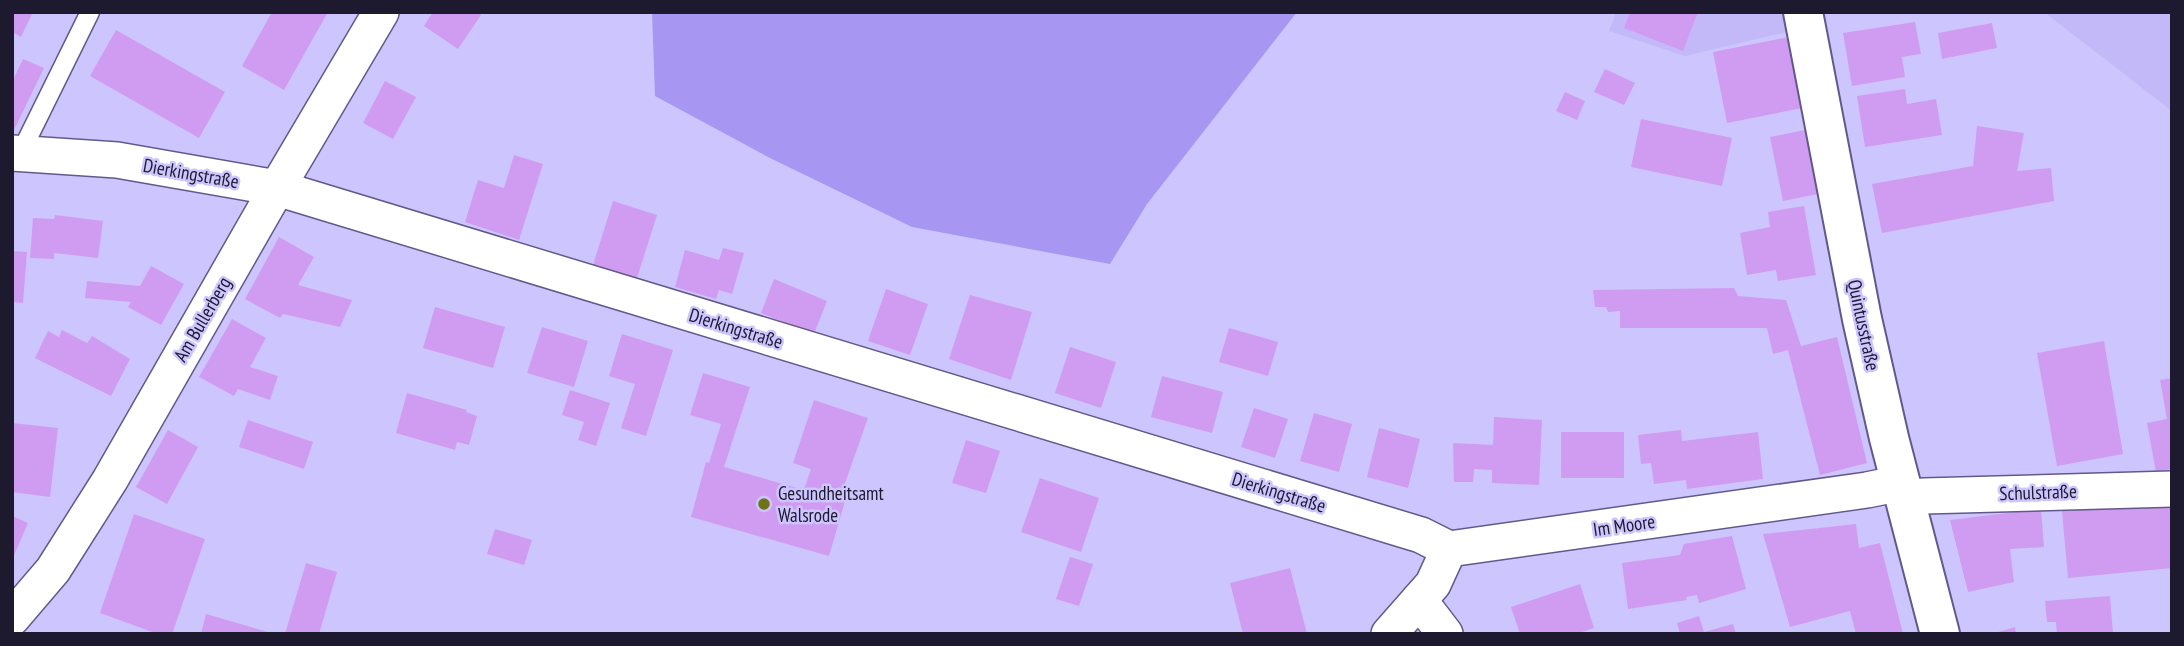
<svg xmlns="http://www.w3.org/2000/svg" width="2184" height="646" font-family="'PT Sans Narrow',sans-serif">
  <rect width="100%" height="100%" fill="#cdc5fe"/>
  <g fill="#c3b9f8">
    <polygon points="1616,12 1786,12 1791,31 1685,56 1609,31"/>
    <polygon points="2044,12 2172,12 2172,111"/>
  </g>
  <polygon fill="#a897f2" points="652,12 1297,12 1147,204 1110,264 912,227 768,157 655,96"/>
  <g fill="#d09cf2">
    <polygon points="12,12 33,12 21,37 12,32"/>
    <polygon points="272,12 328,12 284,90 242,66"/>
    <polygon points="433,12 477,12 481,15 458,49 424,26"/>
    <polygon points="1630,12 1698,12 1683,51 1624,28"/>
    <polygon points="1915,22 1921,54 1902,57 1905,77 1852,86 1843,33"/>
    <polygon points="1992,23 1997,48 1942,59 1938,33"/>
    <polygon points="116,30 225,92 199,138 90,76"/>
    <polygon points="1789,37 1802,108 1727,123 1713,52"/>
    <polygon points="23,59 44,68 14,130 12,129 12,82"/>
    <polygon points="1605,69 1635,83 1624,105 1594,92"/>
    <polygon points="385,81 416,97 393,139 363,123"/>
    <polygon points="1905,89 1907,104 1936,99 1942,135 1865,147 1857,96"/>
    <polygon points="1565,92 1585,101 1577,120 1556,111"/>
    <polygon points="1641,119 1732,138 1722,186 1631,167"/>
    <polygon points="1977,126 2024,133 2017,171 2051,168 2054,201 1882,233 1872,184 1973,166"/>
    <polygon points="1805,130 1818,194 1783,201 1770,137"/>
    <polygon points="514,155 543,164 519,240 465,222 478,180 504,188"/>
    <polygon points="613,201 657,215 637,278 593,265"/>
    <polygon points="1804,206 1816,275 1778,281 1776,270 1747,275 1740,233 1770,227 1768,212"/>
    <polygon points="55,215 103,221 98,258 54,253 54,259 30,258 33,218 54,219"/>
    <polygon points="279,237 314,257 298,285 352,300 340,327 283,314 280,318 245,299"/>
    <polygon points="723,248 744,253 732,294 719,290 716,299 675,287 685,250 719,260"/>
    <polygon points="12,251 27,252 23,303 12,302"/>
    <polygon points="151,266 184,284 161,325 128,307 131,302 85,298 87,281 140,286"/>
    <polygon points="774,279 827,301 814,334 761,313"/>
    <polygon points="1734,288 1738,296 1786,300 1801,346 1837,337 1867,463 1820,475 1788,350 1773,354 1767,328 1620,328 1620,311 1608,312 1606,307 1595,307 1593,290"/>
    <polygon points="886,289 928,304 910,355 868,341"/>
    <polygon points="970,295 1032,312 1011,380 949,359"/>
    <polygon points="435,307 505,327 493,368 423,348"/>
    <polygon points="232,319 266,338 250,367 278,376 270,400 238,389 234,396 199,377"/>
    <polygon points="542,327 588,341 574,387 527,373"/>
    <polygon points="1229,328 1278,342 1268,376 1219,362"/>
    <polygon points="62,330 87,343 92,336 130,359 111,396 35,358 48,331 59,337"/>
    <polygon points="622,334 673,350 646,436 621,428 635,384 609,376"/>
    <polygon points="2104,341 2123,454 2057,466 2037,353"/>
    <polygon points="1070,347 1116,362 1101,408 1055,393"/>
    <polygon points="703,373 750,387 724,467 804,490 811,469 793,463 814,400 868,418 839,500 845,501 829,556 691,517 706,462 709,463 721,424 690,415"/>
    <polygon points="1162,376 1223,392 1212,433 1151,417"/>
    <polygon points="2172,378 2172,469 2156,472 2147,423 2167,419 2160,380"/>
    <polygon points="570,390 610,403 596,446 578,440 584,422 562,415"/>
    <polygon points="407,393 467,410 466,412 477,416 469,445 457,442 455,450 396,433"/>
    <polygon points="1254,408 1288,419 1275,458 1241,447"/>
    <polygon points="1314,413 1352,424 1339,472 1300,461"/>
    <polygon points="1494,417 1542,420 1539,485 1492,483 1492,470 1474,469 1473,482 1454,482 1453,443 1493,445"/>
    <polygon points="248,420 313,442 304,469 239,447"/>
    <polygon points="12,423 58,428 50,497 12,492"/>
    <polygon points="1379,428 1420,439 1408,488 1367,477"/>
    <polygon points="168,430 198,447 167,504 136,487"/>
    <polygon points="1681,430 1682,441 1758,432 1763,479 1687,489 1686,480 1654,484 1651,463 1641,464 1638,435"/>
    <rect x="1561" y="432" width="63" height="46"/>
    <polygon points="966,440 1000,451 986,493 952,483"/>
    <polygon points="1040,478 1099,498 1081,552 1021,532"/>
    <polygon points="2172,498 2172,568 2068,578 2061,500"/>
    <polygon points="2041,509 2044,547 2010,549 2014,582 1968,592 1950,520"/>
    <polygon points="134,514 205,539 172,634 158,634 100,613"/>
    <polygon points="12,516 28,523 12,560"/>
    <polygon points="1856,524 1859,548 1880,543 1903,634 1856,634 1850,611 1790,627 1763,534"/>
    <polygon points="495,529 532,540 524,565 487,554"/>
    <polygon points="1732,536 1746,589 1699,603 1697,595 1686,597 1687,600 1628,609 1622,563 1680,555 1684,544"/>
    <polygon points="1070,557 1093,564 1079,606 1056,599"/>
    <polygon points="306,563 337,572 319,634 285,634"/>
    <polygon points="1290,568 1307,634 1243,634 1230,583"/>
    <polygon points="1580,584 1594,628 1576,634 1520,634 1511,607"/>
    <polygon points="2110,596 2113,634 2057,634 2056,622 2047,622 2045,601"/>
    <polygon points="206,614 271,633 271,634 201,634"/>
    <polygon points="1699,616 1704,632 1733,624 1736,634 1680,634 1677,623"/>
    <polygon points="2015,627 2016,634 1995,634 1995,633"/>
  </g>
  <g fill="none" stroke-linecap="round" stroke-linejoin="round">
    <g stroke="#62598b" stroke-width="21">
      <polyline id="lane" points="20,154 90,12"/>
    </g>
    <g stroke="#62598b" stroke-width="38">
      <g id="street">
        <polyline points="12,153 117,160 277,188 1421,535 1449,549"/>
        <polyline points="1905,498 1924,496 2172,489"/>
        <polyline points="1449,549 1867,490 1901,483"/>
        <polyline points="1419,600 1445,634"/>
        <polyline points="12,618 53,570 110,480 277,188 381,12"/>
        <polyline points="1389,634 1433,584 1449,549"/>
      </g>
    </g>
    <g stroke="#62598b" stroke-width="42">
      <polyline id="primary" points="1803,12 1862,319 1889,438 1940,634"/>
    </g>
    <use href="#lane" stroke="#fff" stroke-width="18"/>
    <use href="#street" stroke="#fff" stroke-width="35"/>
    <use href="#primary" stroke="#fff" stroke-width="38"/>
  </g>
  <circle fill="#6f7217" stroke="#cdc5fe" stroke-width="2.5" cx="764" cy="504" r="7"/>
  <g text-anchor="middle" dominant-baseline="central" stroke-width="5" stroke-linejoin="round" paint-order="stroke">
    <g font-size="19" fill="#1d192e" stroke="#cdc5fe">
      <text transform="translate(191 173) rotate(10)">Dierkingstraße</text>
      <text transform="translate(202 319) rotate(-60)">Am Bullerberg</text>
      <text transform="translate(1864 325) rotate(78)">Quintusstraße</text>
      <text transform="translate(736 328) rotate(17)">Dierkingstraße</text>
      <text transform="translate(1279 492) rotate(17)">Dierkingstraße</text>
      <text transform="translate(2038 492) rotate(-2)">Schulstraße</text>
      <text transform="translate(1624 525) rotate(-8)">Im Moore</text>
    </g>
    <g font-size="19" fill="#1d192e" stroke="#cdc5fe" text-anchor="start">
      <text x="778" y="493">Gesundheitsamt<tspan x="778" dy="22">Walsrode</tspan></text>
    </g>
  </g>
  <rect width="2184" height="646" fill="none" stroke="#1d192e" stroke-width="28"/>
</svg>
